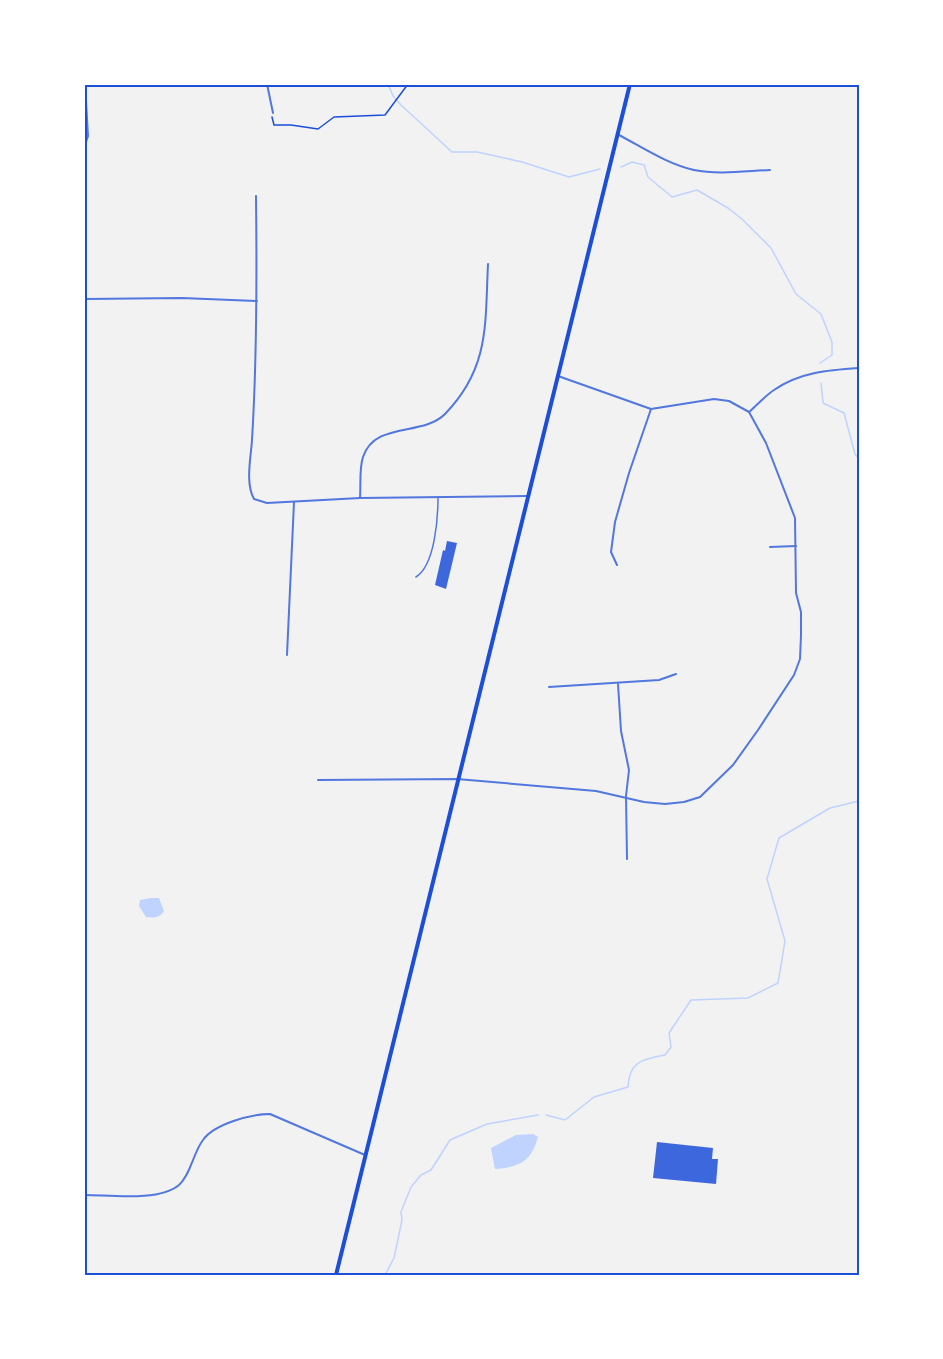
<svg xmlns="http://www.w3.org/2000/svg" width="943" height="1359" font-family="'IBM Plex Sans',sans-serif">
  <rect width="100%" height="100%" fill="#f2f2f2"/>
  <g fill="#bfd3fe">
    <path d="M 151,898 L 159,898 L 164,911 C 159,918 155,918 146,917 L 139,906 L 140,900 Z"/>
    <path d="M 533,1134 L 538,1137 C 531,1162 519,1167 495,1169 L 491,1148 L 516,1135 Z"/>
  </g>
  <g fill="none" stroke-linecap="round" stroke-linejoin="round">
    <g stroke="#bfd3fe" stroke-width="1.5">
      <polyline points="388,84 393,96 401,105 452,152 477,152 522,162 569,177 600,169"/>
      <polyline points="621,167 632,162 644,165 648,177 672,197 697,190 728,208 743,220 771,248 796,294 821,314 832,342 832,355 820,363"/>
      <polyline points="821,383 823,403 844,413 855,454 859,459"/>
      <path d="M 546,1115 L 565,1120 L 594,1097 L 628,1087 C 629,1062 642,1059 665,1055 L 671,1047 L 669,1033 L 691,1000 L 748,998 L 778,983 L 785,941 L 767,879 L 779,838 L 830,808 L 859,801"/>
      <polyline points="385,1275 394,1258 402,1220 401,1212 411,1187 421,1175 431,1170 450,1140 487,1124 538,1115"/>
    </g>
  </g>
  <g fill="#3d67dc">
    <polygon points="447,541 457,543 446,589 435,585 443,550 445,551"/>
    <polygon points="657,1142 713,1148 712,1159 718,1159 716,1184 653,1178"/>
  </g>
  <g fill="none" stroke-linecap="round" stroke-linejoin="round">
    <polyline stroke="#1d4ed8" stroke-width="1.5" points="272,117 274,125 291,125 318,129 334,117 385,115 408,84"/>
    <path stroke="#5277de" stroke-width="1.5" d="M 416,577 C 435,565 438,518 438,497"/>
    <g stroke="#5277de" stroke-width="2">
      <polyline points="267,84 273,113"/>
      <path d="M 617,134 C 642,147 667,164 694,170 C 718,175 746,171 770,170"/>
      <polyline points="84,148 88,136 85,84"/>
      <path d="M 256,196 C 257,278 257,359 252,440 C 251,457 245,483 254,499 L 267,503 L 360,498 L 527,496"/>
      <polyline points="84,299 182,298 257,301"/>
      <path d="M 558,376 L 651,409 L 714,399 L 729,401 L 749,412 C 757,405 765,396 774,390 C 800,372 829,370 859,368"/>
      <path d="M 360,498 C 361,485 359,469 363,457 C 375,421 422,437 445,414 C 490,368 485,323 488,264"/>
      <polyline points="770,547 796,546"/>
      <polyline points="617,565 611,552 615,522 629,473 651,409"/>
      <polyline points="287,655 294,502"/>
      <polyline points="618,684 621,731 629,770 626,796 627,859"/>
      <polyline points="549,687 659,680 676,674"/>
      <polyline points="318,780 457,779 596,791 644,802 665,804 684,802 700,797 733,765 758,730 794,675 800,659 801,635 801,612 796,593 795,518 766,443 749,412"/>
      <path d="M 84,1195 C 109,1195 159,1202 179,1185 C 191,1174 193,1153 203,1140 C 214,1124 251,1114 270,1114 L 365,1155"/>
    </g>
    <polyline stroke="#1d4ed8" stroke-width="4" points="336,1275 630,84"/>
  </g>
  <rect width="943" height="1359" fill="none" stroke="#ffffff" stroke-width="171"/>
  <rect x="86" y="86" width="772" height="1188" fill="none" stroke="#1d4ed8" stroke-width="2"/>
</svg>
